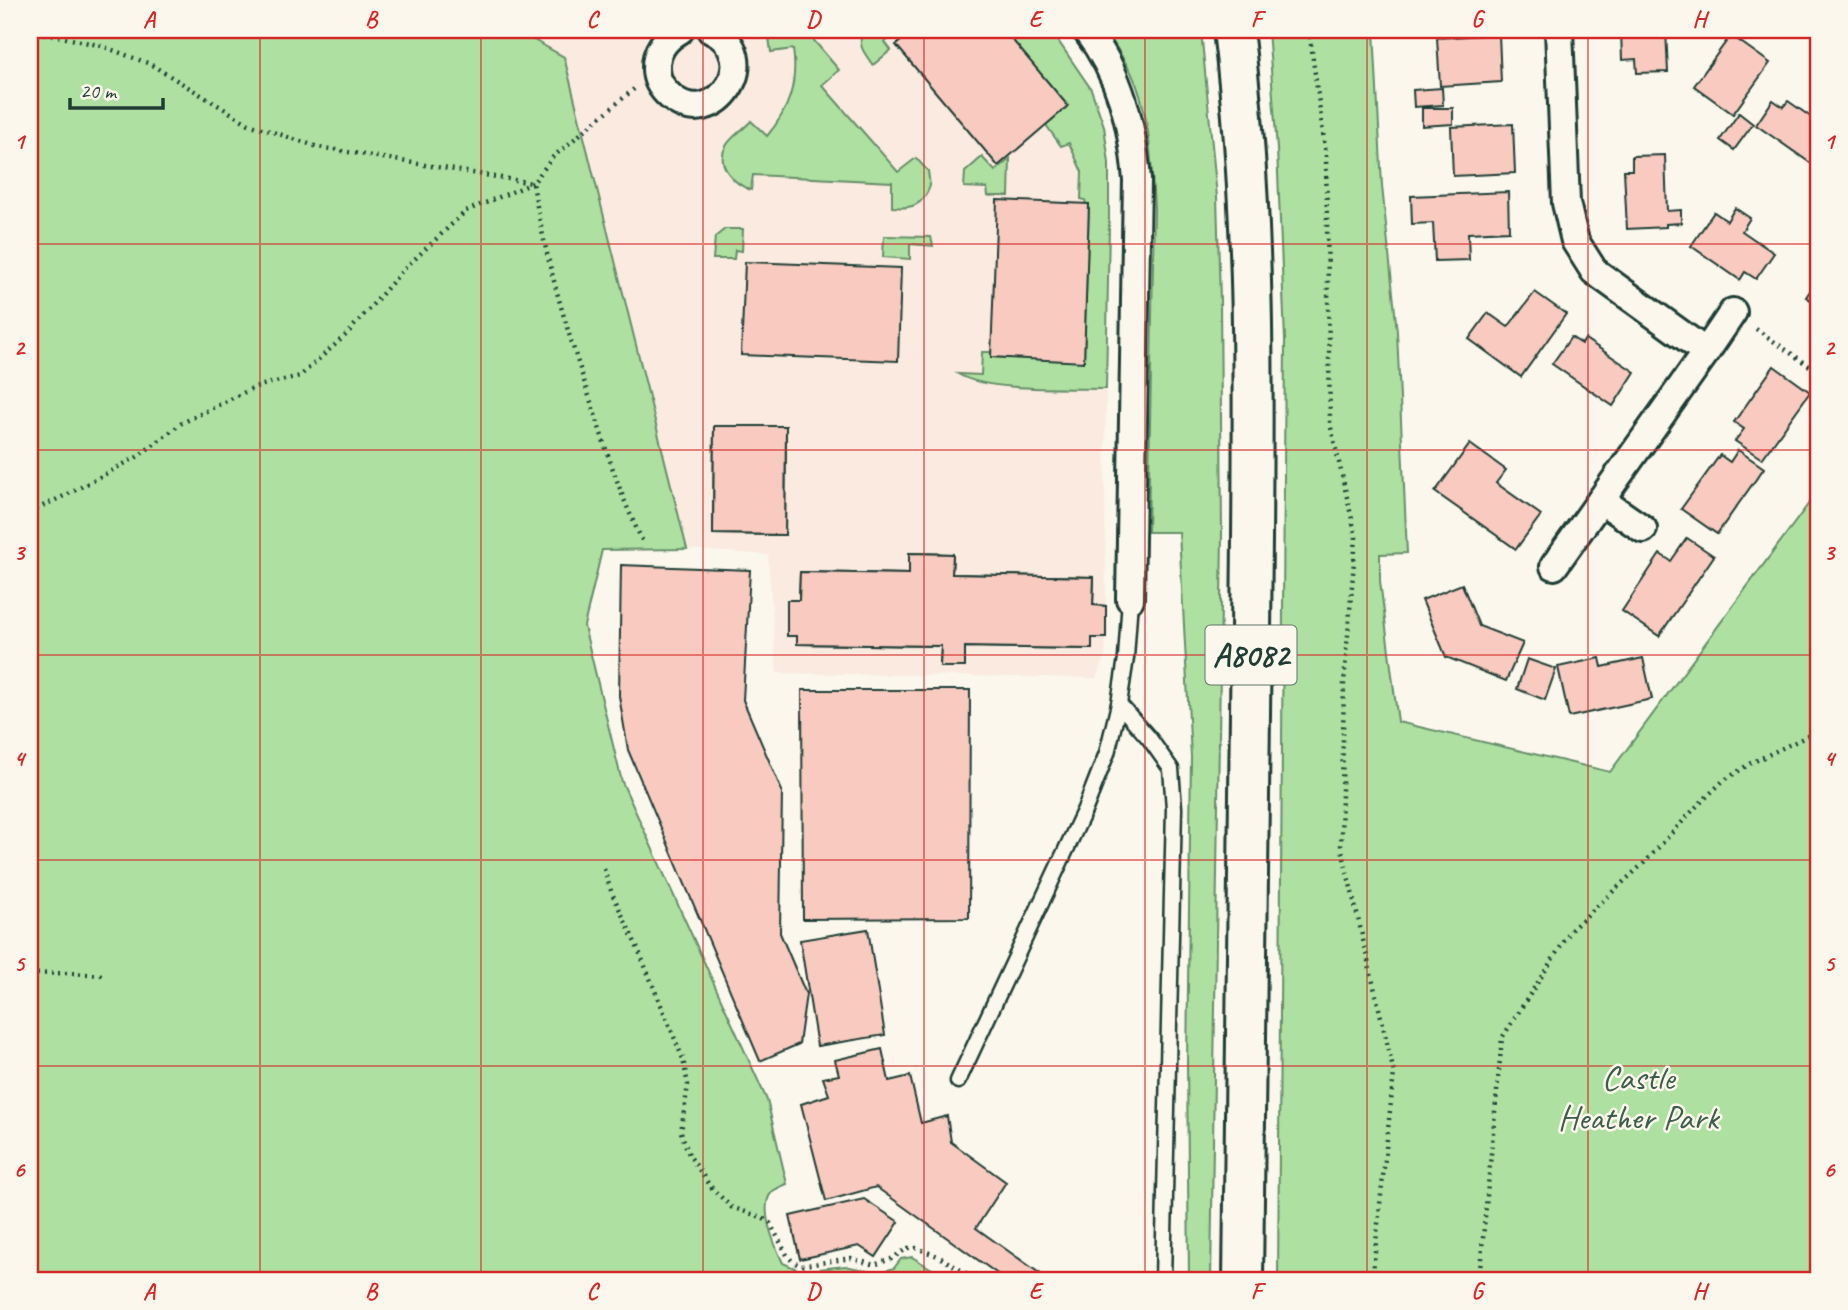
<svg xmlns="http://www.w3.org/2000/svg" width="1848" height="1310" font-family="Caveat,sans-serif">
  <rect width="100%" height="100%" fill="#fbf7ec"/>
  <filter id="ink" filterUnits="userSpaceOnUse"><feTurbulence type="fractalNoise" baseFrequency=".0143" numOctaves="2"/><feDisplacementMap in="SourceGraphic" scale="14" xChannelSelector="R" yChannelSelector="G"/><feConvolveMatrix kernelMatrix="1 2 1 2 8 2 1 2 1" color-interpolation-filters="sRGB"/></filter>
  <g filter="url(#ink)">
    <polygon fill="#faeadf" points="516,30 1050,30 1052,32 1091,89 1104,126 1109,163 1105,479 1106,638 1105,656 1096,678 777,673 768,555 687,549 564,57"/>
    <g fill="#aee0a1" stroke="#668e6a" stroke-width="2">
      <path d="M 30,30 L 516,30 L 564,57 L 687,549 L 602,550 L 584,626 L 622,782 L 767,1100 L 787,1184 C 782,1186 775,1189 772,1192 C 758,1207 775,1246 783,1263 L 801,1271 L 845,1266 L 879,1273 L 894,1268 L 901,1259 L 912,1257 L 950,1280 L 30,1280 Z"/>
      <path d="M 768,30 L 805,30 L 839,70 L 822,85 L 898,172 L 916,158 L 928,171 L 930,186 C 923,206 911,209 892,207 L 892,182 L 753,175 L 751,190 C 734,184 715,165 726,146 C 732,136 743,130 751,121 L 767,136 C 789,110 798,83 793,49 L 771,52 Z"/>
      <path d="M 864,30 L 886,30 L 892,37 L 885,42 L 891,50 L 873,65 C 864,53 856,44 864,30 Z"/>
      <path d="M 1004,30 L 1050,30 L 1052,32 L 1091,89 L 1104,126 L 1109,163 L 1109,225 L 1106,389 C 1069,388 987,392 958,374 L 981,375 L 982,352 L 991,352 L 992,357 L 1084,361 L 1089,205 L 1086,204 L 1085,200 L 1081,199 L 1082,172 L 1069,143 L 1061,146 L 1046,125 L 1068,106 Z"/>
      <path d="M 1105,30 L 1201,30 L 1217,197 L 1220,300 L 1222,533 L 1211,1280 L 1189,1280 L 1187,1063 L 1191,757 L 1179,532 L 1148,532 L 1154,208 C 1151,164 1151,113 1131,72 C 1123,58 1114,43 1105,30 Z"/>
      <polygon points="1268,30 1374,30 1382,186 1397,332 1407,553 1380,554 1380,581 1398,722 1610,772 1818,491 1818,1280 1278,1280 1285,340 1277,149"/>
      <polygon points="982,157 995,171 1010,159 1009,196 988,196 987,188 964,187 965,172"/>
      <polygon points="725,229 743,229 742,251 735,250 734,259 713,259 715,237"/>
      <polygon points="884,236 931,237 933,246 910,244 910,259 883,257"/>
    </g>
    <g fill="#f9cac0" stroke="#1f3d34" stroke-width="2">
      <polygon points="914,30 1004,30 1068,106 998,166 896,45"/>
      <polygon points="1621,30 1666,30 1668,72 1637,73 1636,59 1622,60"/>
      <polygon points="1499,34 1501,82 1440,86 1437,38"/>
      <polygon points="1731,35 1770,63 1733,114 1694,86"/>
      <polygon points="1442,88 1443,105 1414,107 1413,90"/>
      <polygon points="1773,100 1783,107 1788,101 1818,122 1818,163 1816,167 1756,125"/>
      <polygon points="1422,108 1453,108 1453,124 1422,126"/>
      <polygon points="1739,113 1753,124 1734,150 1720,140"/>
      <polygon points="1513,124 1515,173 1453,176 1451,127"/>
      <polygon points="1665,155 1667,211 1681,210 1681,223 1666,224 1666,227 1627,229 1624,170 1632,170 1632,156"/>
      <polygon points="1508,192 1509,231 1468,233 1469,260 1435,261 1433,223 1412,224 1411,196"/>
      <polygon points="997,200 1089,204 1084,362 991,357"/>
      <polygon points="1735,208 1750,218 1742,231 1774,253 1756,279 1745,272 1740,280 1691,246 1714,212 1727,221"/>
      <polygon points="745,262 901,268 898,361 741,355"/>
      <polygon points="1818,279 1818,305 1806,297"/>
      <polygon points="1535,292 1566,314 1521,377 1469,339 1488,313 1508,327"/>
      <polygon points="1571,337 1582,344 1585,339 1635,372 1613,406 1552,364"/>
      <polygon points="1774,366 1810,392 1762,459 1735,441 1744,429 1734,422"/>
      <polygon points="714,426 786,426 785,535 713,534"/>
      <polygon points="714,426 786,426 785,535 713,534"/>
      <polygon points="1470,444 1506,470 1496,483 1541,515 1516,549 1435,492"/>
      <polygon points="1738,450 1764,468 1717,534 1681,509 1720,455 1730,462"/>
      <polygon points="1687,538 1714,556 1659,636 1622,611 1660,554 1671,561"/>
      <polygon points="909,553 953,554 952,574 1094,577 1093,605 1106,606 1106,638 1092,638 1092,649 965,647 965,667 940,667 941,646 797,644 797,636 787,636 787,600 799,600 800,572 909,574"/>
      <polygon points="909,553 953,554 952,574 1094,577 1093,605 1106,606 1106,638 1092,638 1092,649 965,647 965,667 940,667 941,646 797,644 797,636 787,636 787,600 799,600 800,572 909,574"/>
      <polygon points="621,565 750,570 743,700 782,791 780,933 806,994 799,1044 760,1061 628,750 619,696"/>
      <polygon points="1462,584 1479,626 1523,643 1506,681 1446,657 1422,600"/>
      <polygon points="1600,658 1602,667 1643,658 1652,699 1569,717 1558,667"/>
      <polygon points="1527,659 1556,669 1545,700 1517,689"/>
      <polygon points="802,690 970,690 969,918 803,919"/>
      <polygon points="868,929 885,1035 817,1046 800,940"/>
      <polygon points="882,1049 889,1081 910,1076 921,1123 947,1116 951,1142 1006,1182 976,1228 1049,1280 1006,1280 876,1187 826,1201 801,1104 829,1095 823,1078 839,1075 835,1060"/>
      <polygon points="864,1199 899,1222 876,1257 859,1246 800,1259 790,1216"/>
    </g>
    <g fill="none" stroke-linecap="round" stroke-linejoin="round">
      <g stroke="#1f3d34" stroke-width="19">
        <g id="lane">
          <polyline points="1119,704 1149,738 1171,769 1174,808 1163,1280"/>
          <polyline points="958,1081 1085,809 1107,753 1119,704 1126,658 1130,599"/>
        </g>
      </g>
      <g stroke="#1f3d34" stroke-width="32">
        <g id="street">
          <path d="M 680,30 C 666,38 655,51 656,69 C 656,80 663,90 671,97 C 715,134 767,56 711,30"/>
          <path d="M 1086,30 C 1121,75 1132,124 1137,180 L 1130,599"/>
          <polyline points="1706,352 1733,312"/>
          <polyline points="1601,500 1643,529"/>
          <polyline points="1554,566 1706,352 1594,271 1575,241 1566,203 1559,30"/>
        </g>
      </g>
      <g stroke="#1f3d34" stroke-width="44">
        <path id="primary" d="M 1233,30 C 1258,229 1253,432 1251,633 C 1248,849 1246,1064 1243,1280"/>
      </g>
      <g stroke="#1f3d34" stroke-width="4.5" stroke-dasharray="2 5" stroke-linecap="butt">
        <polyline points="31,30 102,46 150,64 249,124 318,147 532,183"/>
        <polyline points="1309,30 1326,155 1330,423 1356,537 1344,683 1341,845 1394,1073 1372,1280"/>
        <path d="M 634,89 L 553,157 L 533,183 C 545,260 569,337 594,411 C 608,456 622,500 643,542"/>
        <polyline points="1756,329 1818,372"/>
        <polyline points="30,512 66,495 137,457 182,423 255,387 300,376 346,335 403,270 466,211 533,183"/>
        <polyline points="604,869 611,891 638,949 683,1059 688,1085 681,1132 689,1155 710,1186 731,1207 761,1217 770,1223 787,1255 793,1262 801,1266 851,1258 874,1265 891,1259 908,1248 916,1248 938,1256 977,1280"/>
        <polyline points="30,974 70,973 102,975"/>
        <polyline points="1479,1280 1502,1038 1572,929 1644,863 1696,807 1723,781 1751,763 1818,731"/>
      </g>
      <use href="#lane" stroke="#fbf7ec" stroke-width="14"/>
      <use href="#street" stroke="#fbf7ec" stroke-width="26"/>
      <use href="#primary" stroke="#fbf7ec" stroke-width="38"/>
    </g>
  </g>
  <path fill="none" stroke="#d62828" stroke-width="2" stroke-opacity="0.55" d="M 260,30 L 260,1280M 481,30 L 481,1280M 703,30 L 703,1280M 924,30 L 924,1280M 1145,30 L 1145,1280M 1367,30 L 1367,1280M 1588,30 L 1588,1280M 30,244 L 1818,244M 30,450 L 1818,450M 30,655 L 1818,655M 30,860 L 1818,860M 30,1066 L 1818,1066"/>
  <g text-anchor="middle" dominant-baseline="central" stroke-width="5" stroke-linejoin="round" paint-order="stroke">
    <rect fill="#fbf7ec" stroke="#61756b" stroke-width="2" x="1205.5" y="625.5" width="91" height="59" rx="5"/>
    <g font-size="33" font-weight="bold" fill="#1f3d34">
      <text x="1251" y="655">A8082</text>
    </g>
    <g font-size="35" fill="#3c5e4a" stroke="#fbf7ec">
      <text x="1638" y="1077">Castle<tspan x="1638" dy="40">Heather Park</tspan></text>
    </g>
  </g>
  <rect width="1848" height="1310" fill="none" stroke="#fbf7ec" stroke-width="77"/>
  <path d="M70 98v10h93v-10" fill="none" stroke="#1f3d34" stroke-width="3.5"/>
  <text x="80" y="98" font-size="21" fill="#1f3d34" stroke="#fbf7ec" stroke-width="5" paint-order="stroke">20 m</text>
  <rect x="38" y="38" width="1772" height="1234" fill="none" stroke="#d62828" stroke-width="2.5"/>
  <g font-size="23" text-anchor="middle" font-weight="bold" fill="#d62828">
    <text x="149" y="27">A</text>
    <text x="371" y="27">B</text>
    <text x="592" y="27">C</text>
    <text x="813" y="27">D</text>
    <text x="1035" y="27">E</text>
    <text x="1256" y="27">F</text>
    <text x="1477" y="27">G</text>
    <text x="1699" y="27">H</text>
    <text x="19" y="149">1</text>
    <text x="1829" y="149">1</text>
    <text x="19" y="355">2</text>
    <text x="1829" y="355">2</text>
    <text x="19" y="560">3</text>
    <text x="1829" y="560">3</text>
    <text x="19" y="766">4</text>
    <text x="1829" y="766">4</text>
    <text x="19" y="971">5</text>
    <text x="1829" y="971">5</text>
    <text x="19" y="1177">6</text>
    <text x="1829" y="1177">6</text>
    <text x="149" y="1299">A</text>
    <text x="371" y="1299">B</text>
    <text x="592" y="1299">C</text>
    <text x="813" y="1299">D</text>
    <text x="1035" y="1299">E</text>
    <text x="1256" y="1299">F</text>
    <text x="1477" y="1299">G</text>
    <text x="1699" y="1299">H</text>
  </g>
</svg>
